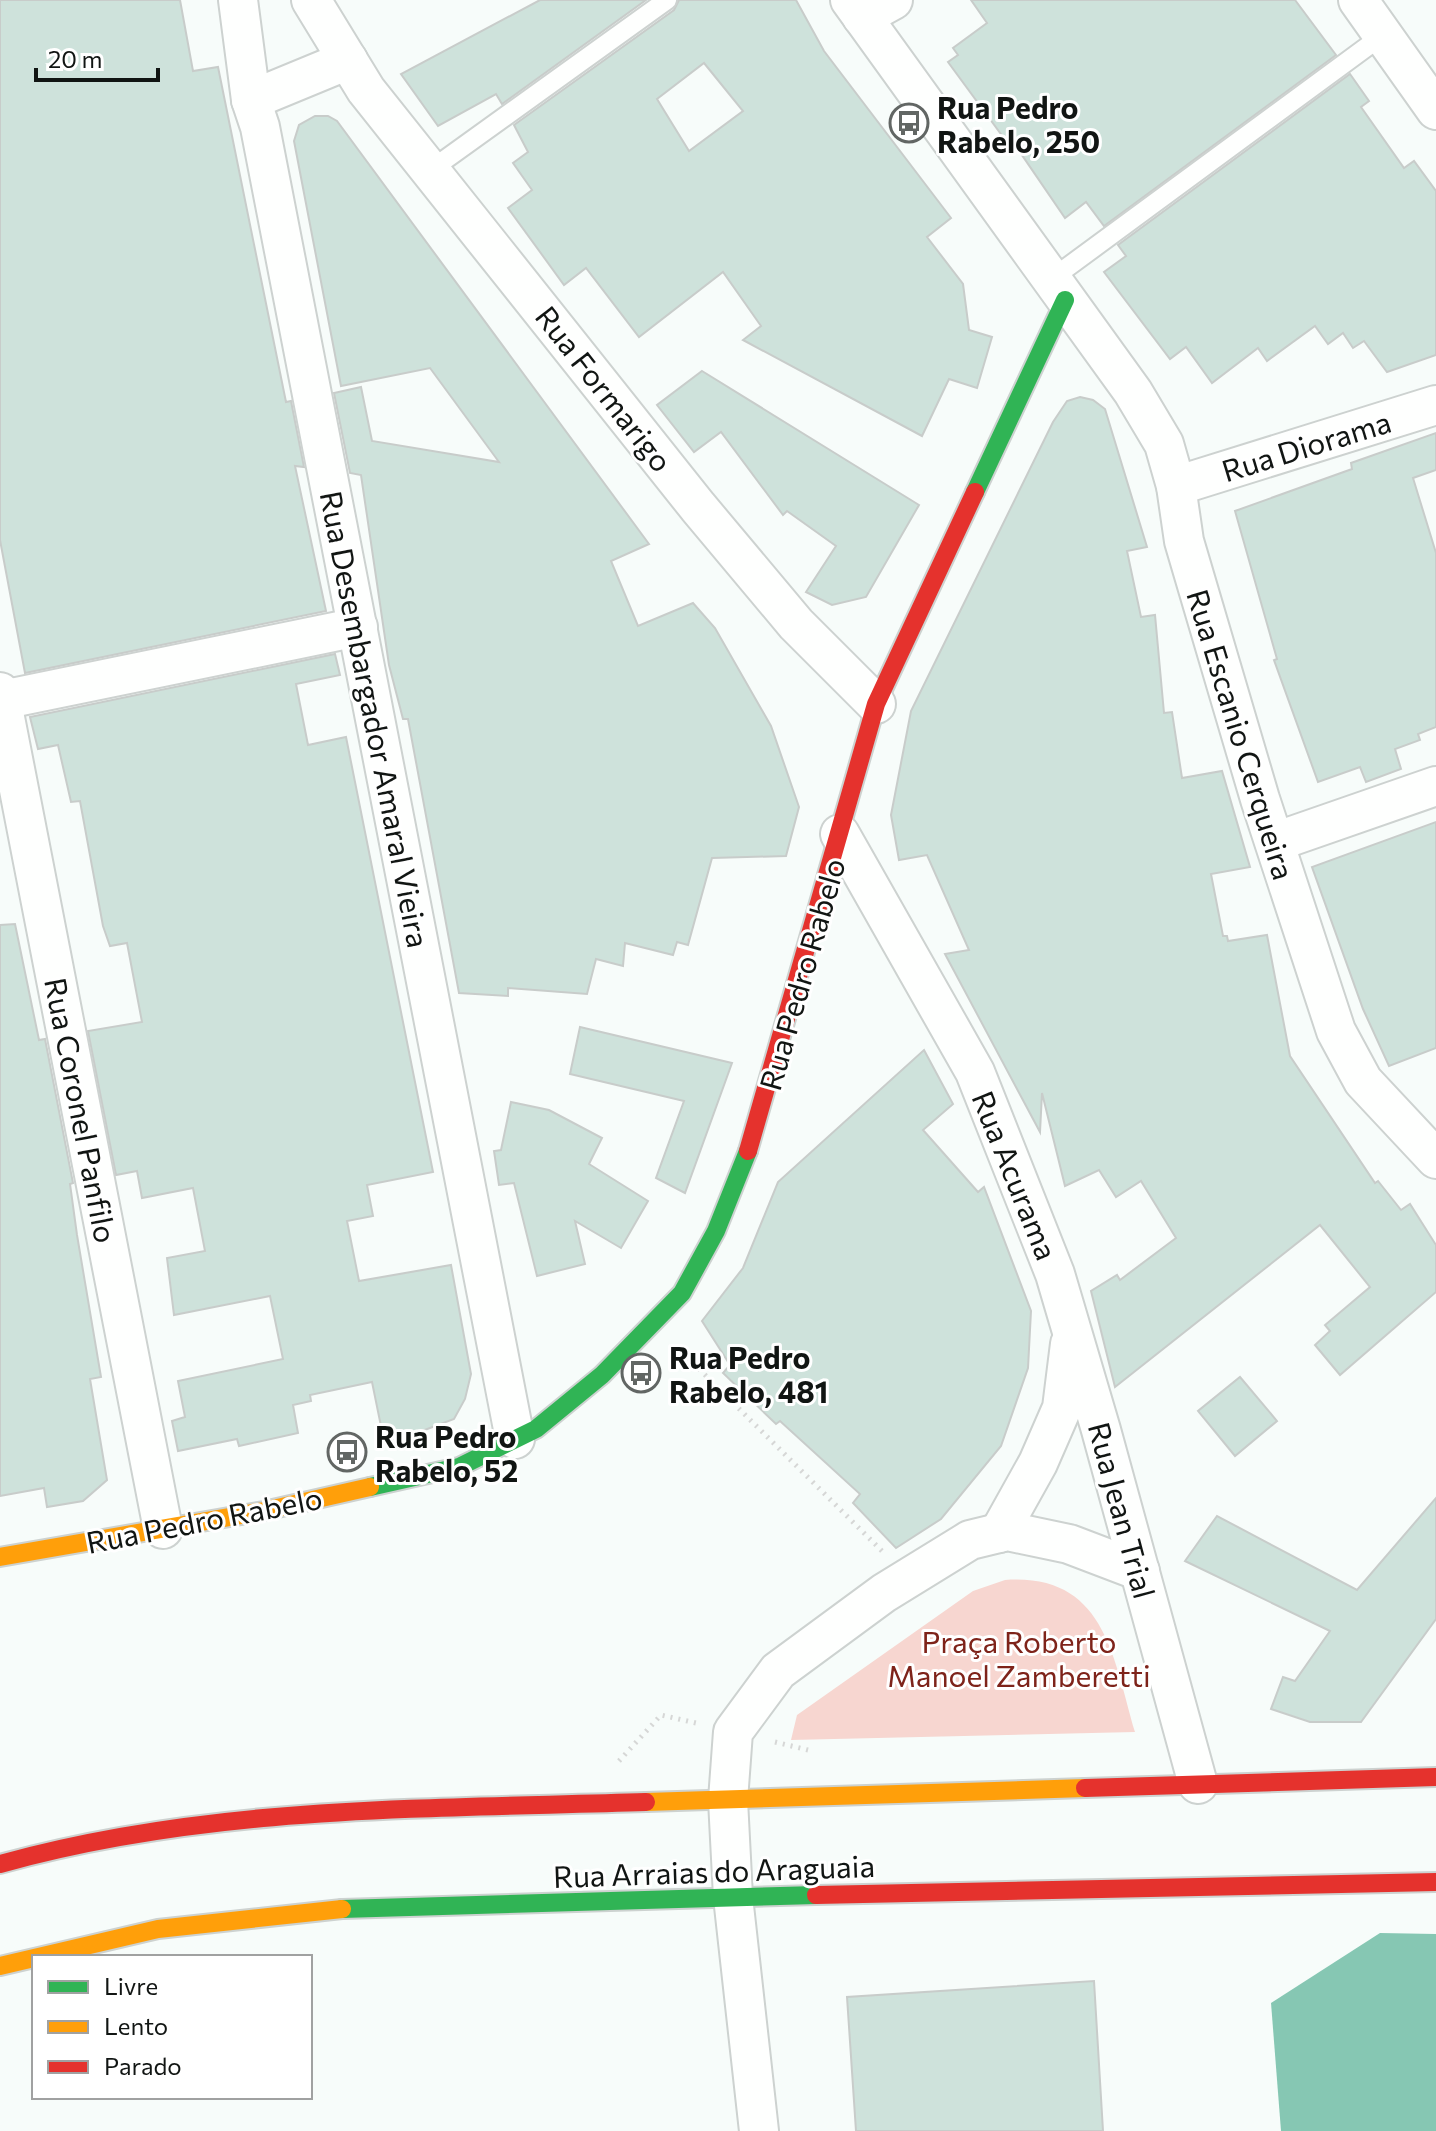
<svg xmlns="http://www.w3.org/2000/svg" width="1436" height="2131" font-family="Commissioner,sans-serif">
  <rect width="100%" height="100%" fill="#f7fcfa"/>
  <path fill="#f7d6d0" d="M 1005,1580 C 1105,1573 1113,1657 1135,1732 L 791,1740 L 797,1715 L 973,1591 Z"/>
  <polygon fill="#86c7b3" points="1380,1933 1436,1934 1436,2131 1281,2131 1271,2003"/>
  <g fill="#cee2db" stroke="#c8ccca" stroke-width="2" fill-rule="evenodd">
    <polygon points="0,0 180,0 193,71 218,67 286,402 291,401 304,467 295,466 326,611 25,673 0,540"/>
    <polygon points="540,0 646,0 502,104 496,94 438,126 401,74"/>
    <path d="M 679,0 L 796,0 L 824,51 L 951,218 L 927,237 L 963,284 L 969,330 L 992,337 L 977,388 L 949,379 L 922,436 L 743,340 L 761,326 L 723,272 L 639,337 L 586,268 L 564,285 L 508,208 L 532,190 L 513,163 L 528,152 L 514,125 L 674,10 ZM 704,63 L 743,111 L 689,151 L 657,99 Z"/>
    <polygon points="971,0 1295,0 1336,55 1104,226 1086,202 1065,218 1013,142 1009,145 948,62 958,55 953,48 987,23"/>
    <polygon points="1350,74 1369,101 1361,107 1404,168 1414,161 1436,191 1436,355 1387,372 1364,341 1353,348 1343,333 1328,344 1315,326 1267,361 1258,348 1212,383 1186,347 1170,359 1104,272 1126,256 1118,245"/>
    <polygon points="315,116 328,116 337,121 649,544 611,561 638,626 693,603 715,628 771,726 799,807 786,856 712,858 688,945 677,942 673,955 625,943 623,966 596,959 587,994 508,988 508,996 459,993 408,719 403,719 389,665 361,475 350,473 334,393 361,387 372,441 499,462 430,368 341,386 294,141 299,125"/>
    <polygon points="702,371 919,505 866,597 832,605 806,592 836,546 787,511 783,515 721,432 694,452 657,405"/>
    <polygon points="1080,397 1093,400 1105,409 1147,547 1127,551 1141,617 1155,615 1164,713 1172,712 1182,778 1222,771 1250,867 1211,874 1223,936 1227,936 1228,941 1267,935 1290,1056 1375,1183 1378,1181 1401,1210 1410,1204 1436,1245 1436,1292 1340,1375 1315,1345 1330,1331 1325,1325 1370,1287 1320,1225 1115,1387 1091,1291 1117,1275 1120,1280 1176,1238 1141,1181 1116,1197 1099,1170 1065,1186 1042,1093 1040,1132 945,954 969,950 927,855 899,860 891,815 911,711 1053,422 1067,401"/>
    <polygon points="1436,433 1436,470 1413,478 1436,553 1436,727 1418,734 1420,740 1395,749 1401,769 1366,782 1360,767 1318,782 1274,660 1277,659 1235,511 1352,469 1351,463"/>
    <polygon points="335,654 340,675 296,684 308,745 346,737 433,1172 367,1185 373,1216 347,1221 359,1281 451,1265 471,1374 465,1399 454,1419 422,1431 384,1441 372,1382 310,1395 311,1401 293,1405 298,1433 239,1446 237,1439 178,1451 172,1421 185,1417 178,1381 283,1359 270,1296 174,1315 167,1258 205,1251 193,1188 142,1198 137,1171 116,1175 88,1031 142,1022 127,943 110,946 103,926 80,801 71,802 58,745 38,749 30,717"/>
    <polygon points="1436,822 1436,1048 1389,1066 1363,1009 1312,867"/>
    <polygon points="15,924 39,1040 45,1039 73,1183 70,1184 77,1235 101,1377 90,1379 107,1480 83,1501 47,1507 44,1488 0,1496 0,925"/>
    <polygon points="580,1027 732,1063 685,1193 656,1178 684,1101 570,1074"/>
    <polygon points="924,1050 953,1104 923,1130 978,1192 984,1187 1031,1311 1028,1368 1001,1446 941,1519 896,1548 853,1503 860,1494 780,1421 776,1424 723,1373 730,1365 702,1321 743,1268 778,1182"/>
    <polygon points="511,1102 549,1110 602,1138 589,1164 648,1201 621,1248 575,1221 585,1264 537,1276 514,1183 499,1185 494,1151 501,1150"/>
    <polygon points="1240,1377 1277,1421 1235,1456 1198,1411"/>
    <polygon points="1436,1498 1436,1619 1361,1722 1310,1722 1271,1709 1283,1677 1295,1681 1330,1631 1185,1561 1217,1516 1357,1590"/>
    <polygon points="1094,1981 1103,2131 856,2131 847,1997"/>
  </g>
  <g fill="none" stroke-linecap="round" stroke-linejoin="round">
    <g stroke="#cdd2d0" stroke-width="22">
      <g id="lane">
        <polyline points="432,169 667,0"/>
        <polyline points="1050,280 1383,35"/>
      </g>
    </g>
    <g stroke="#cdd2d0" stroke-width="42">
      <g id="street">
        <polyline points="238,0 251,100 260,127 515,1439"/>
        <polyline points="311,0 366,90 698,507 796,624 876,704"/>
        <polyline points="850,0 1133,392 1164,444 1176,486 1184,541 1260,799 1336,1031 1363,1081 1436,1159"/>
        <polyline points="1358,0 1436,110"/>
        <polyline points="862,17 893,0"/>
        <polyline points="251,100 348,60"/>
        <polyline points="1176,486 1436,405"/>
        <polyline points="0,692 163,1529"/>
        <polyline points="2,700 358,627"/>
        <polyline points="840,834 975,1072 1055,1274 1101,1430 1198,1784"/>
        <polyline points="1275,842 1436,786"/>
        <polyline points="999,1533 1038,1463 1062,1408 1070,1344"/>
        <polyline points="759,2131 733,1897 728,1800 733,1732 778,1671 884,1593 970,1540 1007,1531 1069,1544 1140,1571"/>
      </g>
    </g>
    <g stroke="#cdd2d0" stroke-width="22">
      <g id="fast">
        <polyline points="975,492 1065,300"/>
        <polyline points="370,1487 459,1467 536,1429 602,1375 682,1293 716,1231 748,1151"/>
        <polyline points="342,1909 816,1895"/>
      </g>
    </g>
    <g stroke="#cdd2d0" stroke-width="22">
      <g id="slow">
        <polyline points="0,1557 264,1511 370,1487"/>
        <polyline points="646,1802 1085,1788"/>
        <polyline points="0,1966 158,1929 342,1909"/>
      </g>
    </g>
    <g stroke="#cdd2d0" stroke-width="22">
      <g id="jam">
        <polyline points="748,1151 876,704 975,492"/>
        <polyline points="1085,1788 1436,1777"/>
        <path d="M 0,1864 C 211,1805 429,1809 646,1802"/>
        <polyline points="816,1895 1436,1882"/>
      </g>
    </g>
    <g stroke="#d6d7d6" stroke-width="5" stroke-dasharray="2 6" stroke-linecap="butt">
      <polyline points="682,1352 882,1551"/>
      <polyline points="775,1742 812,1751"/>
      <polyline points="619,1761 661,1715 696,1723"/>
    </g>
    <use href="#lane" stroke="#fefffe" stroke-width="18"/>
    <use href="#street" stroke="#fefffe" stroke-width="38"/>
    <use href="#fast" stroke="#30b455" stroke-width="18"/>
    <use href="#slow" stroke="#ff9f0a" stroke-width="18"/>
    <use href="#jam" stroke="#e5322d" stroke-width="18"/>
  </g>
  <defs>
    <g id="bus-ring" transform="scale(2)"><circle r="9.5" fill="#fff" stroke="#626664" stroke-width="1.5"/><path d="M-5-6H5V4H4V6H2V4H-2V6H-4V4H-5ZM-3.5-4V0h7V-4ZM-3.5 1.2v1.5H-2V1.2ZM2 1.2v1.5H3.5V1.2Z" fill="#626664"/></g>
  </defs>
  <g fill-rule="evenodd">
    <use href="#bus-ring" x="909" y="123"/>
    <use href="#bus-ring" x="641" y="1373"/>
    <use href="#bus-ring" x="347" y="1452"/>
  </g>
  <g text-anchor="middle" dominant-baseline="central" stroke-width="6" stroke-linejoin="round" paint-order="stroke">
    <g font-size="30" font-weight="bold" fill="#111513" stroke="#fff" text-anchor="start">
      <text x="937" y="106">Rua Pedro<tspan x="937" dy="34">Rabelo, 250</tspan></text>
      <text x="669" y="1356">Rua Pedro<tspan x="669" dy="34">Rabelo, 481</tspan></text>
      <text x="375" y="1435">Rua Pedro<tspan x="375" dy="34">Rabelo, 52</tspan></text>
    </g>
    <g font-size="30" fill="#111513" stroke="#fff">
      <text transform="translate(605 388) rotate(52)">Rua Formarigo</text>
      <text transform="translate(1306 445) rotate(-17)">Rua Diorama</text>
      <text transform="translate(376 719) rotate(79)">Rua Desembargador Amaral Vieira</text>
      <text transform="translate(1242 734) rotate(73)">Rua Escanio Cerqueira</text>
      <text transform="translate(801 974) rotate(-74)">Rua Pedro Rabelo</text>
      <text transform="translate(82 1110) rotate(79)">Rua Coronel Panfilo</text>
      <text transform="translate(1016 1175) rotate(68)">Rua Acurama</text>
      <text transform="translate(1123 1510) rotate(75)">Rua Jean Trial</text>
      <text transform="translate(204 1519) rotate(-11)">Rua Pedro Rabelo</text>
      <text transform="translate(714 1870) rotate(-2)">Rua Arraias do Araguaia</text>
    </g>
    <g font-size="30" fill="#7e231a" stroke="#fff">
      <text x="1019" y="1640">Praça Roberto<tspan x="1019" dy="34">Manoel Zamberetti</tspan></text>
    </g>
  </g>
  <rect x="32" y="1955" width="280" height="144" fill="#ffffff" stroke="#a0a1a1" stroke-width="2"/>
  <rect x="48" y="1981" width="40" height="12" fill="#30b455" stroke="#a0a1a1" stroke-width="2"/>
  <text x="104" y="1995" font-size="24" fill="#111513">Livre</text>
  <rect x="48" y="2021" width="40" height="12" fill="#ff9f0a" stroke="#a0a1a1" stroke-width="2"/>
  <text x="104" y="2035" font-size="24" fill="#111513">Lento</text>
  <rect x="48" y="2061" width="40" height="12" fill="#e5322d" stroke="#a0a1a1" stroke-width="2"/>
  <text x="104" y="2075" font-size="24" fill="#111513">Parado</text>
  <path d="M36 68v12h122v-12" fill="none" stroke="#111513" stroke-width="4"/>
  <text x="48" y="68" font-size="24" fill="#111513" stroke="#ffffff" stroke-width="6" paint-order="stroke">20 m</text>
</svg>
